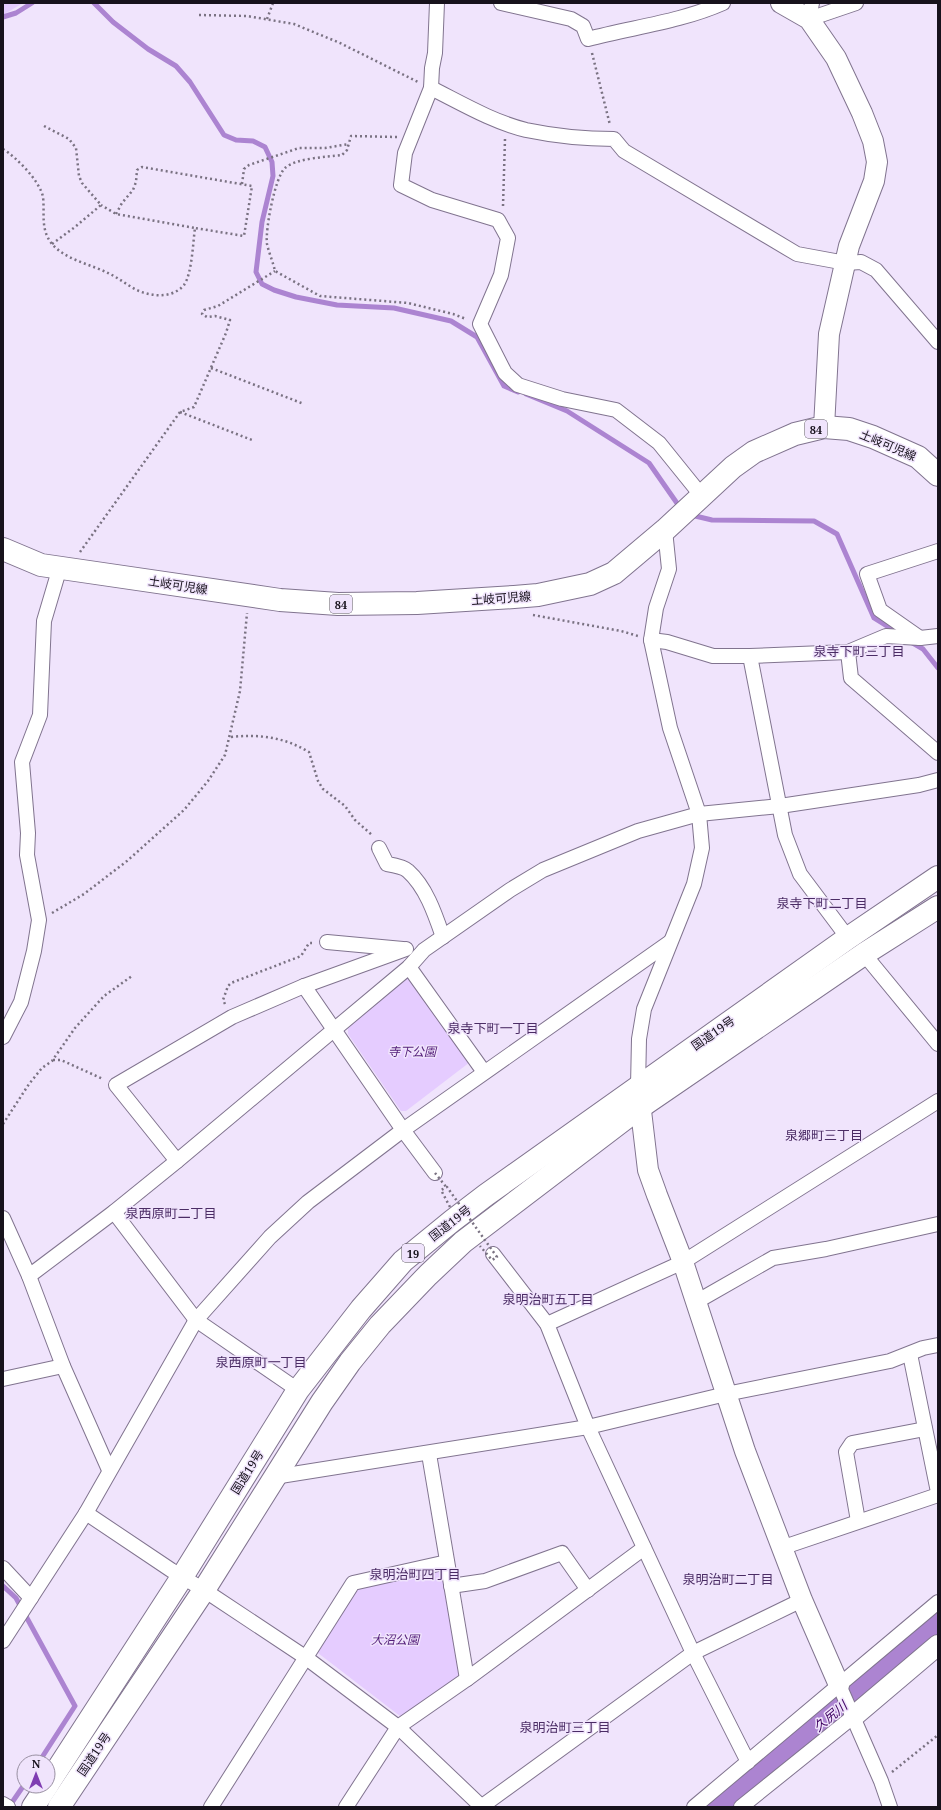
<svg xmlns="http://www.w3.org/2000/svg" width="941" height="1810" font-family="'Noto Serif','Noto Sans JP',serif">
  <rect width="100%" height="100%" fill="#f0e4fc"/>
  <g fill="#e5ccff">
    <polygon points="3,3 23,3 3,15"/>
    <polygon points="408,978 412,979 470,1062 406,1111 401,1111 348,1034 348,1028"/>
    <polygon points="441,1568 443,1570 460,1677 407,1715 400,1716 318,1653 317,1646 356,1587"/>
  </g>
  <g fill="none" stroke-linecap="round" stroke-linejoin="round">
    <g stroke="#ac84d1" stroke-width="5">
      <polyline points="94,3 113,22 148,49 176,66 190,82 224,135 236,140 253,141 265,147 272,162 273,176 262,222 256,272 262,284 274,290 296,297 337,305 394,308 451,321 477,337 504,386 518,392"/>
      <polyline points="3,17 16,13 32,3"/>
      <polyline points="526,394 567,411 649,463 681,509"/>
      <polyline points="691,515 712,520 814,521 837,534 874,618 898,633"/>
      <polyline points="911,642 923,649 938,668"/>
      <polyline points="3,1586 16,1598 75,1706 39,1762"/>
      <polyline points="13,1801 24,1785"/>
    </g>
    <polyline stroke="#ac84d1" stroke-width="29" points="720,1807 866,1686 938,1621"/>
    <g stroke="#81748f" stroke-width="16">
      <g id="street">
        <polyline points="437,3 435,53 432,68 431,88 405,153 401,185 432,200 498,220 508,238 501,275 480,324 505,373 518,385 562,399 616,410 659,443 701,495"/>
        <path d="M 501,3 L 571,19 L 583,26 L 588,39 C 633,27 680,22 723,3"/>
        <polyline points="809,19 856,3"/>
        <polyline points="809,19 812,3"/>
        <path d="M 431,88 C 461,103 493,122 526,130 C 555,136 585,139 614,139 L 624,151 L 797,254 L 846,263 L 861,262 L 876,270 L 938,342"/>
        <polyline points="920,638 880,610 867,574 938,551"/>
        <polyline points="651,640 667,642 713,656 750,656 848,652 886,636 920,638 938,636"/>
        <polyline points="848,652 851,678 938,753"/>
        <polyline points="750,656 785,835 800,874 848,938"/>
        <path d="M 379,848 L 387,864 C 393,865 404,867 408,871 C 426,887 435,914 443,937"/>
        <polyline points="327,942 403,949"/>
        <polyline points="864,954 938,1044"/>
        <polyline points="409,967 484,1072"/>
        <polyline points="304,986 403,1130 435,1173"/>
        <polyline points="3,1037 21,1002 34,951 39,920 27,855 28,833 22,762 40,715 44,621 60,567"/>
        <polyline points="638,1086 639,1039 644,1009 694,884 702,848 699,814 670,728 651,640 656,608 669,569 665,530"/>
        <polyline points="177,1161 116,1085 232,1017 304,986 406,949"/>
        <polyline points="114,1212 196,1320 298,1390"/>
        <polyline points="3,1218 29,1276 63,1366 109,1470"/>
        <polyline points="493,1254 547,1324 588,1427 693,1653 748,1762"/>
        <polyline points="29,1276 114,1212 177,1161 409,967 424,950 510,890 543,870 638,831 699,814 780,806 919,785 938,780"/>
        <polyline points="696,1302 773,1258 826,1249 938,1224"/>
        <polyline points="547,1324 683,1262 938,1101"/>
        <polyline points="910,1354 938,1492"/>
        <polyline points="3,1379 63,1366"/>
        <polyline points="429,1454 467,1679"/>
        <polyline points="274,1477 588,1427 726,1394 890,1361 923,1348 938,1345"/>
        <polyline points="86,1513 171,1570 204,1590 305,1657 398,1727 482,1807"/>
        <polyline points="858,1521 846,1452 852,1443 925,1429"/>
        <polyline points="781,1548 938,1495"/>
        <polyline points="3,1568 31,1598"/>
        <polyline points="451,1586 485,1581 562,1553 588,1590"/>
        <polyline points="3,1641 86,1513 196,1320 270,1237 308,1202 403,1130 670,942"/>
        <polyline points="839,1685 881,1781 890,1807"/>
        <polyline points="3,1804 8,1807"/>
        <polyline points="211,1807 353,1583 447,1562"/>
        <polyline points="346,1807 398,1727 467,1679 644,1548"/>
        <polyline points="481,1807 693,1653 802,1600"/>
        <polyline points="694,1807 938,1602"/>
        <polyline points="741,1807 854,1716"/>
      </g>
    </g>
    <g stroke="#81748f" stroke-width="22">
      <g id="secondary">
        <polyline points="781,3 809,19 836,58 862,113 873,141 877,162 874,181 849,246 829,334 824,427"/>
        <polyline points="639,1094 648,1170 657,1195 683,1262 745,1451 802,1600 839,1685"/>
        <polyline points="854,1716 938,1645"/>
      </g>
    </g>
    <g stroke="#81748f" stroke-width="24">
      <polyline id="primary" points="3,549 41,565 280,600 338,604 417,603 514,597 538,595 590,584 614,573 665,530 733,467 754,452 795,434 824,427 849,429 873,437 918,457 938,475"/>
    </g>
    <g stroke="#81748f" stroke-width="24">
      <g id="highway">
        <polyline points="48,1784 182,1577 298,1390 361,1309 403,1261 452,1221 486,1195 848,938 938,877"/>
        <polyline points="33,1807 47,1786"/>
        <polyline points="59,1807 204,1590 322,1402 350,1362 380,1325 428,1275 463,1242 639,1108 864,954 938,907"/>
      </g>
    </g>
    <g stroke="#7a7282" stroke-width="2.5" stroke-dasharray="2 3" stroke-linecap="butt">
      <polyline points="199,15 247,16 294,24 340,43 418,82"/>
      <polyline points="267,19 273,3"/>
      <polyline points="592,53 610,125"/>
      <polyline points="44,126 69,139 76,148 79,176 82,183 101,205 75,227 52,244"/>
      <path d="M 397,137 L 351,136 L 347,150 L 342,155 C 327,157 296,158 285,168 C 275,177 265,230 267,244 C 269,253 273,262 275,271 L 320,296 L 408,303 L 453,314 L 466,319"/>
      <path d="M 3,149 C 16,157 40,181 43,197 C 45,214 40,229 52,244 C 66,260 90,264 108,273 C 119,278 128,286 139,291 C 154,297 173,298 184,285 C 192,274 193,242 195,228 L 116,214 L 101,205"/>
      <polyline points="242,184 244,169 249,165 299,148 325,148 349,144"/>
      <polyline points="503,206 505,139"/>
      <polyline points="116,214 122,203 133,190 136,182 137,170 142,167 252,186 244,236 195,228"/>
      <polyline points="211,368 304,404"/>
      <polyline points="180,412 252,440"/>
      <polyline points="80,552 180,412 194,407 226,333 230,320 215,316 207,317 202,314 204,310 218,306 275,271"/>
      <polyline points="533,615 621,631 638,636"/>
      <path d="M 231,737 C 259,734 284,737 309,752 L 318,781 L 323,789 L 345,806 L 355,820 L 372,835"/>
      <polyline points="52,913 84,894 127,861 184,810 208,781 225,755 240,691 247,613"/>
      <polyline points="225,1004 223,1000 228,986 231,983 301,956 309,943 312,943"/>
      <polyline points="53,1060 61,1060 103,1079"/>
      <polyline points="3,1124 29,1084 42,1068 52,1061 75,1028 104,996 132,976"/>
      <polyline points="892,1772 938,1735"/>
    </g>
    <use href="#street" stroke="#fff" stroke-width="14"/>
    <use href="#secondary" stroke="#fff" stroke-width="20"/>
    <use href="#primary" stroke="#fff" stroke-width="22"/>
    <use href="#highway" stroke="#fff" stroke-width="22"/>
    <g stroke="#7a7282" stroke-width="2.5" stroke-dasharray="2 3" stroke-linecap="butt">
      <polyline points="435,1173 447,1188"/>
      <polyline points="450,1207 441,1190 447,1187 497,1257 492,1260 480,1246"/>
    </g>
  </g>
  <g text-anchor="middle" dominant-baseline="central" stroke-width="3" stroke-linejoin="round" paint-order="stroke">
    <g fill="#f0e4fc" stroke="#58515f" stroke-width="1">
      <rect x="805" y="420" width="22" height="18" rx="3"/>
      <rect x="330" y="595" width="22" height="18" rx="3"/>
      <rect x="402" y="1244" width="22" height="18" rx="3"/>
    </g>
    <g font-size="11" font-weight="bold" fill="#17121c">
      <text x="816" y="429">84</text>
      <text x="341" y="604">84</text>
      <text x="413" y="1253">19</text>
    </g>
    <g font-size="12" fill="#17121c" stroke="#f0e4fc">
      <text transform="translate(888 445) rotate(23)">土岐可児線</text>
      <text transform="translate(178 585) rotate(9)">土岐可児線</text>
      <text transform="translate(501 598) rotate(-4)">土岐可児線</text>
      <text transform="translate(713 1033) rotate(-35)">国道19号</text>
      <text transform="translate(450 1223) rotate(-38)">国道19号</text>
      <text transform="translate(247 1472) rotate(-58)">国道19号</text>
      <text transform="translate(94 1754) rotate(-56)">国道19号</text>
    </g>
    <g font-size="12" font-style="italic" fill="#521c78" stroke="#f0e4fc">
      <text x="412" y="1051">寺下公園</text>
      <text x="395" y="1639">大沼公園</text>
    </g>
    <g font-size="13" fill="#4b2c65" stroke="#f0e4fc">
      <text x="859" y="651">泉寺下町三丁目</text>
      <text x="822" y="903">泉寺下町二丁目</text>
      <text x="493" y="1028">泉寺下町一丁目</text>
      <text x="824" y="1135">泉郷町三丁目</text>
      <text x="171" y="1213">泉西原町二丁目</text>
      <text x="548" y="1299">泉明治町五丁目</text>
      <text x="261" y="1362">泉西原町一丁目</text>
      <text x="415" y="1574">泉明治町四丁目</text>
      <text x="728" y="1579">泉明治町二丁目</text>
      <text x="565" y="1727">泉明治町三丁目</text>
    </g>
    <g font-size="13" font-style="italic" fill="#3d0060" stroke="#f0e4fc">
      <text transform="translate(830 1716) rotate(-40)">久尻川</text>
    </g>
  </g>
  <rect width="941" height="1810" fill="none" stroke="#17121c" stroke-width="8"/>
  <g transform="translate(36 1774)"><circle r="19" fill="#f0e4fc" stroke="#9990a2"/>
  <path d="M0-3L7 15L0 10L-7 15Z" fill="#7f3db2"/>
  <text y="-6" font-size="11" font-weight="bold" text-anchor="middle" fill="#17121c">N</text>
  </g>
</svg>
